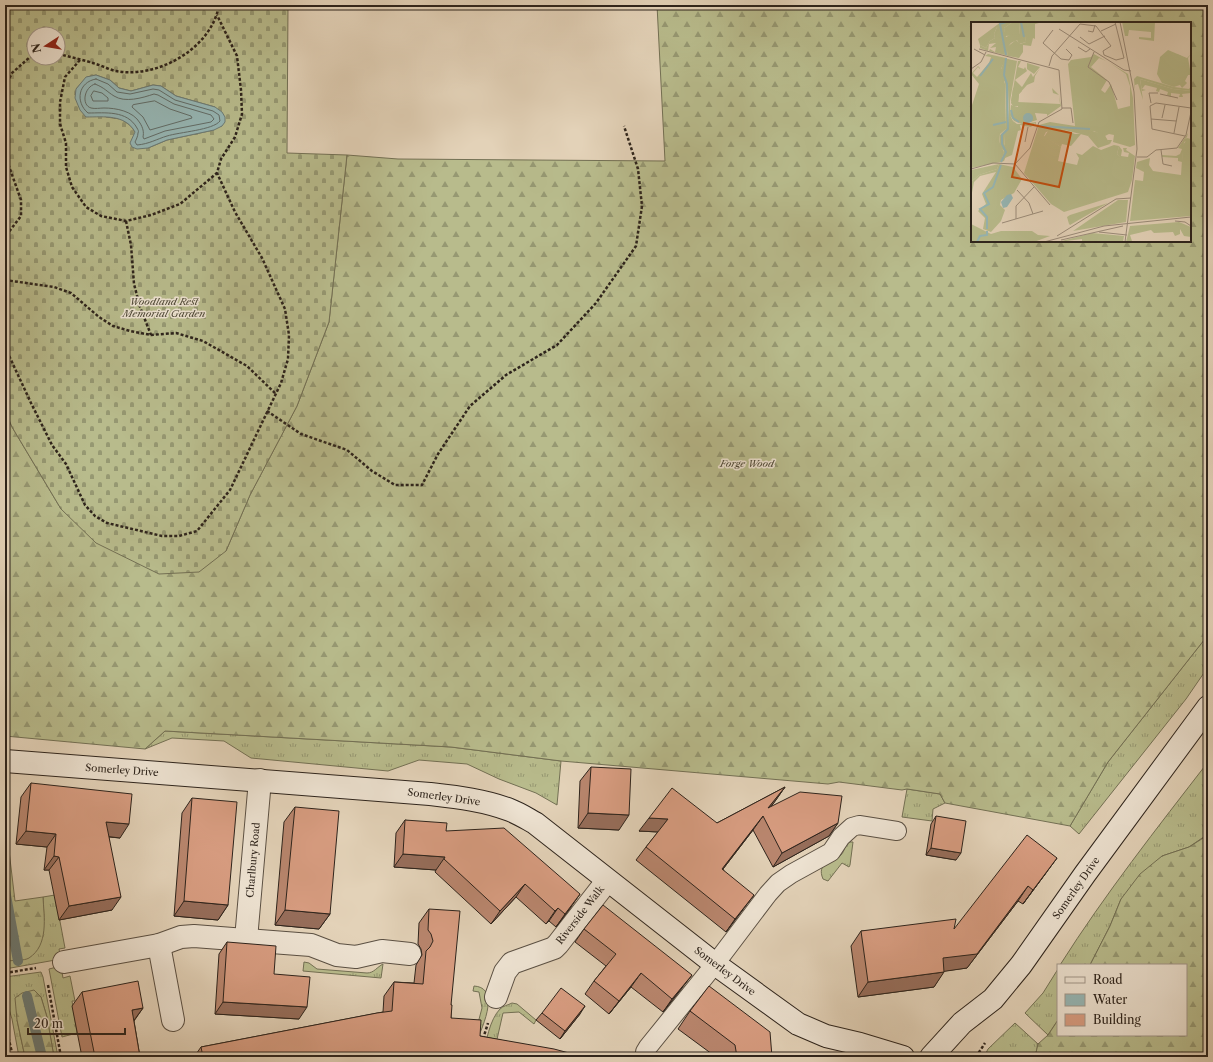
<svg xmlns="http://www.w3.org/2000/svg" width="1213" height="1062" font-family="'Libre Caslon Text',serif">
  <defs>
    <pattern id="grass-tufts" width="24" height="20" patternUnits="userSpaceOnUse"><rect width="24" height="20" fill="#b8bb8c"/><path d="M3 7l-1-3M5 7V3M7 7l1-3M15 17l-1-3M17 17v-4M19 17l1-3" fill="none" stroke="#969872"/></pattern>
    <pattern id="forest-firs" width="22" height="20" patternUnits="userSpaceOnUse"><rect width="22" height="20" fill="#b8bb8c"/><path d="M5 1l3.5 6h-7zM16 11l3.5 6h-7z" fill="#969872"/></pattern>
    <pattern id="cemetery-stones" width="16" height="16" patternUnits="userSpaceOnUse"><rect width="16" height="16" fill="#b8bb8c"/><path d="M2 7V4a2 2 0 0 1 4 0v3zM10 15v-3a2 2 0 0 1 4 0v3z" fill="#969872"/></pattern>
  </defs>
  <rect width="100%" height="100%" fill="#e3d2b8"/>
  <filter id="stains"><feTurbulence type="fractalNoise" baseFrequency=".005" numOctaves="4"/><feColorMatrix values="0 0 0 0 .2 0 0 0 0 .09 0 0 0 0 .02 0 0 0 .5 -.17"/></filter>
  <radialGradient id="worn" r=".72"><stop offset=".6" stop-color="#630" stop-opacity="0"/><stop offset="1" stop-color="#630" stop-opacity=".3"/></radialGradient>
  <g fill="url(#grass-tufts)" stroke="#737054">
    <polygon points="1208,635 1208,667 1186,699 1079,834 1070,826 1108,762"/>
    <polygon points="165,731 451,747 561,761 557,805 536,793 499,779 467,764 419,760 388,771 251,758 224,741 172,738 145,749"/>
    <path d="M 1208,762 L 1208,834 L 1189,847 L 1162,856 L 1121,899 L 1110,926 L 1090,965 L 1060,965 C 1105,894 1157,828 1208,762 Z"/>
    <polygon points="907,789 940,794 945,803 933,809 932,821 902,817"/>
    <path d="M 849,842 L 853,842 L 850,865 L 849,867 L 842,863 L 828,881 L 823,879 C 816,862 832,864 841,855 C 845,851 844,845 849,842 Z"/>
    <polygon points="55,895 65,948 59,949 61,959 5,969 5,958 8,961 44,920 43,897"/>
    <path d="M 304,962 L 309,963 L 317,969 L 367,973 C 374,973 377,967 383,964 L 381,978 L 303,971 Z"/>
    <polygon points="61,966 63,978 70,976 75,1001 72,1001 77,1033 62,1037 49,969"/>
    <polygon points="1058,969 1058,1020 1048,1035 1025,1013 1043,993"/>
    <polygon points="41,972 43,977 58,1057 54,1057 47,1017 41,997 17,1020 25,1057 19,1057 12,1019 5,996 5,977"/>
    <path d="M 474,986 C 506,988 475,1043 469,1057 L 482,1008 L 479,992 L 473,991 Z"/>
    <path d="M 512,1003 L 517,1004 L 536,1020 L 534,1024 L 519,1012 L 503,1013 L 493,1057 L 484,1057 C 485,1043 490,1019 500,1009 C 503,1006 508,1005 512,1003 Z"/>
    <polygon points="1015,1023 1038,1044 1035,1057 984,1057 988,1049"/>
  </g>
  <g fill="url(#forest-firs)" stroke="#737054" fill-rule="evenodd">
    <path d="M 657,5 L 1208,5 L 1208,635 L 1108,762 L 1070,826 L 945,803 L 940,794 L 907,789 L 902,790 L 839,782 L 828,784 L 561,761 L 451,747 L 165,731 L 145,749 L 5,736 L 5,410 L 12,427 L 61,509 L 226,551 L 250,495 L 297,406 L 329,322 L 347,155 L 398,159 L 665,161 ZM 972,23 L 1190,23 L 1190,241 L 972,241 Z"/>
    <path d="M 5,817 L 15,901 L 43,897 C 44,917 49,945 29,958 C 24,961 14,960 8,961 L 5,958 Z"/>
    <polygon points="1208,835 1208,1057 1035,1057 1038,1044 1048,1035 1058,1020 1058,1035 1186,1035 1186,965 1090,965 1110,926 1121,899 1140,874 1162,856 1189,847"/>
    <polygon points="34,990 41,997 47,1017 54,1057 25,1057 17,1020 15,998 22,993"/>
  </g>
  <path fill="url(#cemetery-stones)" stroke="#737054" fill-rule="evenodd" d="M 5,5 L 288,5 L 287,153 L 347,155 L 329,322 L 297,406 L 250,495 L 226,551 L 199,572 L 159,574 L 96,543 L 61,509 L 12,427 L 5,410 ZM 34,34 L 58,34 L 58,58 L 34,58 ZM 96,75 L 110,80 L 119,88 L 131,91 L 153,85 L 161,86 L 176,96 L 215,107 L 214,130 L 167,140 L 148,148 L 135,132 L 131,126 L 121,119 L 106,117 L 76,89 L 87,77 Z"/>
  <path fill="#96b6b4" stroke="#6c7c77" d="M 96,75 L 110,80 L 119,88 L 131,91 L 153,85 L 161,86 L 176,96 L 215,107 L 222,112 L 225,117 L 225,122 L 222,126 L 214,130 L 167,140 L 148,148 L 137,149 L 132,147 L 130,143 L 135,132 C 125,114 104,117 86,117 L 80,110 L 75,98 L 76,89 L 86,77 Z"/>
  <g fill="none" stroke-linecap="round" stroke-linejoin="round">
    <g stroke="#626d68" stroke-width="1">
      <path d="M 96,79 L 108,84 L 117,92 L 130,94 L 153,89 L 159,90 L 175,100 L 213,111 L 219,115 L 220,121 C 213,130 180,132 167,136 C 157,139 149,144 137,145 L 135,142 C 136,140 138,136 138,133 C 139,131 138,130 137,128 C 127,110 105,113 88,113 C 75,102 78,82 96,79 Z"/>
      <path d="M 95,84 C 105,88 106,91 114,96 C 125,103 142,98 154,94 L 158,95 L 174,104 L 211,115 L 214,119 L 211,122 L 165,131 L 144,139 L 143,137 C 144,132 143,128 140,123 C 133,111 116,108 104,108 C 100,108 95,109 91,108 C 81,105 84,87 95,84 Z"/>
      <polygon points="94,91 102,93 108,98 108,101 93,101 91,96"/>
      <polygon points="155,101 170,109 191,116 192,118 150,130 143,117 132,107 133,105"/>
    </g>
    <g stroke="#6c7c77" stroke-width="10">
      <polyline points="5,890 18,961"/>
      <polyline points="27,996 42,1057"/>
    </g>
    <g stroke="#5b5043" stroke-width="20">
      <polyline id="lane" points="645,1057 645,1052 648,1047 715,964 768,894 778,883 791,874 831,852 841,837 852,827 859,825 897,831"/>
    </g>
    <g stroke="#5b5043" stroke-width="24">
      <g id="street">
        <polyline points="246,939 260,780"/>
        <polyline points="159,945 173,1020"/>
        <polyline points="64,962 159,945 181,937 194,936 311,945 337,955 356,957 382,951 410,954"/>
        <polyline points="496,997 505,972 512,963 554,948 558,944 607,881"/>
      </g>
    </g>
    <g stroke="#2e241c" stroke-width="24">
      <g id="secondary">
        <path d="M 5,761 L 430,794 C 456,797 484,800 510,810 C 518,813 526,818 535,823 L 715,964 L 798,1024 L 826,1036 L 860,1044 L 903,1057"/>
        <polyline points="931,1057 962,1023 993,999 1021,965 1085,874 1208,707"/>
      </g>
    </g>
    <g stroke="#2e241c" stroke-width="2.5" stroke-dasharray="3 2" stroke-linecap="butt">
      <path d="M 58,54 C 71,57 84,60 96,64 C 103,66 110,70 116,71 C 158,79 212,48 219,5"/>
      <polyline points="80,60 65,77 60,102 60,124 66,143 66,167 72,187 86,207 101,216 126,221 151,215 180,204 217,173"/>
      <polyline points="5,87 12,73 30,57 34,56"/>
      <polyline points="5,155 21,200 21,216 5,237"/>
      <polyline points="126,221 131,245 134,284 140,307 151,335"/>
      <polyline points="5,280 54,287 71,293 99,317 113,326 130,331 151,335 176,333 203,341 247,366 276,394"/>
      <polyline points="5,347 31,403 52,445 66,464 85,505 95,516 107,523 162,536 179,536 197,531 230,490 281,383 288,359 289,335 285,309 262,258 235,212 217,173 221,159 235,137 242,114 241,90 237,56 217,15"/>
      <polyline points="267,411 301,434 347,450 372,471 395,485 422,485 438,454 470,406 506,375 557,345 596,303 636,246 642,206 638,169 624,126"/>
      <polyline points="5,973 36,968"/>
      <polyline points="48,985 61,1057"/>
      <polyline points="5,1023 13,1057"/>
      <polyline points="483,1039 488,1023"/>
      <polyline points="976,1057 985,1043"/>
    </g>
    <use href="#lane" stroke="#ede2d1" stroke-width="18"/>
    <use href="#street" stroke="#ede2d1" stroke-width="22"/>
    <use href="#secondary" stroke="#ede2d1" stroke-width="22"/>
  </g>
  <g fill="#b9866e" stroke="#2e241c">
    <polygon points="591,767 619,830 578,828 580,781"/>
    <polygon points="31,783 120,838 109,837 112,910 59,920 49,870 44,870 47,847 16,844 21,797"/>
    <polygon points="785,787 770,808 838,823 829,836 773,867 753,830 723,869 744,908 726,932 636,860 646,847 658,832 639,831 717,823"/>
    <polygon points="192,798 228,905 218,920 174,916 182,813"/>
    <polygon points="295,807 330,914 319,929 275,925 284,822"/>
    <polygon points="936,816 956,860 926,855 931,824"/>
    <polygon points="405,820 446,831 571,907 556,927 549,921 546,924 516,897 491,924 435,872 436,870 394,867 396,833"/>
    <polygon points="1046,873 1023,904 1018,901 967,968 944,971 934,987 858,997 851,946 861,931 954,929"/>
    <polygon points="429,909 451,1005 451,1018 480,1036 584,1057 194,1057 201,1047 383,1012 384,996 394,982 414,983 416,965 422,955 421,949 418,944 419,923"/>
    <polygon points="584,929 682,988 663,1012 631,987 609,1014 585,994 594,981 606,966 575,942"/>
    <polygon points="227,942 274,974 299,1019 215,1014 219,954"/>
    <polygon points="82,992 143,1008 134,1021 140,1057 82,1057 72,1006"/>
    <polygon points="690,1011 772,1057 716,1057 678,1029"/>
    <polygon points="542,1013 580,1014 560,1039 536,1020"/>
  </g>
  <g fill="#966d5a" stroke="#2e241c">
    <polygon points="785,787 776,800 763,817 768,808"/>
    <polygon points="588,813 629,815 619,830 578,828"/>
    <polygon points="763,816 753,830 713,882 722,869"/>
    <polygon points="649,818 668,819 659,832 639,831"/>
    <polygon points="106,822 129,824 120,838 96,835"/>
    <polygon points="838,823 829,836 773,867 782,853"/>
    <polygon points="26,831 56,834 47,847 16,844"/>
    <polygon points="931,848 961,853 956,860 926,855"/>
    <polygon points="403,854 445,857 436,870 394,867"/>
    <polygon points="54,856 59,857 49,870 44,870"/>
    <polygon points="1057,858 1046,873 1023,904 1033,890"/>
    <polygon points="525,884 516,897 491,924 500,911"/>
    <polygon points="1028,886 1018,901 967,968 933,973 943,958"/>
    <polygon points="580,894 571,907 556,927 565,914"/>
    <polygon points="754,895 744,908 726,932 735,919"/>
    <polygon points="121,897 112,910 59,920 69,906"/>
    <polygon points="184,901 228,905 218,920 174,916"/>
    <polygon points="558,908 549,921 546,924 555,911"/>
    <polygon points="285,910 330,914 319,929 275,925"/>
    <polygon points="944,972 934,987 858,997 868,982"/>
    <polygon points="641,973 631,987 609,1014 619,1001"/>
    <polygon points="692,975 682,988 663,1012 672,999"/>
    <polygon points="223,1002 307,1007 299,1019 215,1014"/>
    <polygon points="585,1006 580,1014 560,1039 565,1031"/>
    <polygon points="143,1008 132,1023 132,1010"/>
    <polygon points="359,1056 425,1056 424,1057 346,1057"/>
  </g>
  <g fill="#d79c80" stroke="#2e241c">
    <polygon points="591,767 631,769 629,815 588,813"/>
    <polygon points="31,783 132,794 129,824 106,822 121,897 69,906 59,857 54,856 56,834 26,831"/>
    <polygon points="785,787 768,808 800,792 842,796 838,823 782,853 763,816 722,869 754,895 735,919 646,847 668,819 649,818 672,788 717,823"/>
    <polygon points="192,798 237,802 228,905 184,901"/>
    <polygon points="295,807 339,811 330,914 285,910"/>
    <polygon points="936,816 966,821 961,853 931,848"/>
    <polygon points="405,820 447,823 446,831 504,828 580,894 565,914 558,908 555,911 525,884 500,911 444,859 445,857 403,854"/>
    <polygon points="1027,835 1057,858 1033,890 1028,886 977,954 943,958 944,972 868,982 861,931 956,919 954,929"/>
    <polygon points="603,905 692,975 672,999 641,973 619,1001 594,981 616,954 584,929"/>
    <polygon points="429,909 460,911 451,1005 452,1005 451,1018 481,1020 480,1036 554,1049 584,1057 425,1057 425,1056 359,1056 346,1057 203,1057 201,1047 377,1013 392,1011 394,982 423,984 426,951 430,947 433,941 431,934 428,930"/>
    <polygon points="227,942 276,946 274,974 310,977 307,1007 223,1002"/>
    <polygon points="138,981 143,1008 132,1010 140,1057 95,1057 82,992"/>
    <polygon points="709,986 770,1032 772,1057 737,1057 735,1045 690,1011"/>
    <polygon points="561,988 585,1006 565,1031 542,1013"/>
  </g>
  <g text-anchor="middle" dominant-baseline="central" stroke-width="3" stroke-linejoin="round" paint-order="stroke">
    <g font-size="10" font-style="italic" fill="#504a38" stroke="#ede2d1">
      <text x="164" y="301">Woodland Rest<tspan x="164" dy="12">Memorial Garden</tspan></text>
      <text x="747" y="463">Forge Wood</text>
    </g>
    <g font-size="10" fill="#2e241c" stroke="#ede2d1">
      <text transform="translate(122 770) rotate(4)">Somerley Drive</text>
      <text transform="translate(444 797) rotate(8)">Somerley Drive</text>
      <text transform="translate(253 860) rotate(-85)">Charlbury Road</text>
      <text transform="translate(1076 888) rotate(-55)">Somerley Drive</text>
      <text transform="translate(580 915) rotate(-52)">Riverside Walk</text>
      <text transform="translate(725 971) rotate(37)">Somerley Drive</text>
    </g>
  </g>
  <g transform="translate(971 22)">
    <rect width="220" height="220" fill="#e3d2b8"/>
    <path d="M 42,0 L 72,0 L 64,2 L 64,17 L 62,16 L 60,24 L 52,23 L 52,30 L 48,36 L 37,34 L 36,29 L 36,25 L 45,18 L 49,22 L 55,20 L 52,2 L 48,1 L 49,13 L 34,14 L 33,6 ZM 26,5 L 29,8 L 34,33 L 18,29 L 19,27 L 24,30 L 25,25 L 19,26 L 25,21 L 18,22 L 17,29 L 9,26 L 9,23 L 15,26 L 19,19 L 24,16 L 23,12 ZM 197,28 L 216,36 L 220,32 L 217,36 L 220,53 L 217,53 L 214,59 L 216,61 L 211,66 L 209,63 L 203,65 L 191,61 L 186,52 L 189,35 ZM 17,32 L 35,36 L 30,47 L 34,62 L 35,107 L 29,112 L 28,120 L 33,130 L 30,140 L 0,146 L 0,86 L 8,62 L 0,52 L 7,44 L 9,46 L 9,47 L 7,45 L 2,51 L 6,55 L 18,41 L 20,35 L 14,34 ZM 37,37 L 46,39 L 39,79 L 39,93 L 42,99 L 46,102 L 51,102 L 43,99 L 39,93 L 40,83 L 47,85 L 47,82 L 40,79 L 47,39 L 50,39 L 47,45 L 53,47 L 54,45 L 56,49 L 44,58 L 51,65 L 60,51 L 62,55 L 69,46 L 64,54 L 63,60 L 56,63 L 48,72 L 47,80 L 89,82 L 88,73 L 82,71 L 81,66 L 88,73 L 90,84 L 76,94 L 76,92 L 64,91 L 66,98 L 53,102 L 65,100 L 65,104 L 64,101 L 60,105 L 49,103 L 50,108 L 47,109 L 41,133 L 34,136 L 34,140 L 33,112 L 37,105 L 38,88 ZM 56,41 L 69,45 L 63,52 L 56,47 ZM 169,57 L 202,67 L 220,69 L 220,71 L 211,72 L 212,75 L 208,75 L 209,72 L 200,71 L 200,75 L 196,73 L 197,70 L 189,67 L 188,70 L 185,69 L 186,66 L 174,63 L 171,67 L 175,68 L 171,69 ZM 217,111 L 216,115 L 214,117 L 216,116 L 220,117 L 213,120 L 211,140 L 207,139 L 207,136 L 191,135 L 191,133 L 205,134 L 209,132 L 211,127 L 207,126 ZM 28,142 L 26,147 L 8,153 L 0,160 L 0,148 Z" fill="#b8bb8c"/>
    <path d="M 30,0 L 42,0 L 33,6 L 35,15 L 41,12 L 49,13 L 48,0 L 53,0 L 55,20 L 48,22 L 46,18 L 40,21 L 36,26 L 37,34 L 34,33 L 26,5 L 23,12 L 24,16 L 19,19 L 15,26 L 9,23 L 7,17 ZM 151,0 L 184,0 L 183,19 L 168,17 L 168,15 L 180,16 L 180,10 L 158,8 L 157,14 L 154,14 ZM 123,32 L 135,39 L 128,36 L 120,45 L 136,58 L 130,68 L 134,71 L 140,62 L 147,87 L 159,84 L 159,64 L 155,52 L 139,41 L 157,52 L 162,76 L 164,123 L 159,125 L 142,120 L 143,113 L 138,112 L 134,114 L 136,118 L 141,118 L 139,122 L 133,114 L 123,109 L 117,114 L 90,107 L 75,110 L 73,114 L 90,125 L 87,139 L 106,143 L 151,138 L 146,132 L 148,124 L 151,128 L 150,134 L 157,135 L 158,131 L 153,130 L 152,126 L 156,126 L 155,128 L 164,134 L 161,158 L 157,170 L 93,190 L 80,182 L 53,151 L 68,103 L 79,100 L 104,104 L 97,42 L 100,38 L 120,35 ZM 34,36 L 37,37 L 39,50 L 36,99 L 40,102 L 33,112 L 33,122 L 37,129 L 33,139 L 30,140 L 33,129 L 28,123 L 29,113 L 35,107 L 35,84 L 34,60 L 28,53 ZM 166,54 L 203,65 L 218,67 L 220,64 L 220,69 L 202,67 L 169,57 L 172,78 L 167,62 L 164,63 L 164,69 L 163,57 ZM 216,117 L 220,117 L 220,194 L 159,199 L 164,158 L 172,159 L 173,150 L 165,146 L 166,140 L 179,136 L 178,143 L 182,149 L 210,153 L 212,123 ZM 28,142 L 42,145 L 51,157 L 43,171 L 30,178 L 29,183 L 34,188 L 30,199 L 20,210 L 12,207 L 14,196 L 7,189 L 15,182 L 11,172 L 25,150 L 9,154 L 3,160 L 0,176 L 0,160 L 8,153 L 26,147 ZM 147,178 L 157,178 L 155,200 L 102,209 ZM 137,181 L 99,203 L 98,202 L 96,195 L 99,193 ZM 208,200 L 220,205 L 220,215 L 213,214 L 209,207 L 209,212 L 204,214 L 202,210 L 183,211 L 180,208 L 159,213 L 161,219 L 155,220 L 159,204 ZM 0,202 L 20,212 L 30,209 L 61,209 L 67,213 L 79,214 L 63,220 L 0,220 ZM 121,211 L 153,214 L 152,220 L 111,220 L 111,217 L 87,220 Z" fill="#b8bb8c"/>
    <path d="M 88,106 L 104,112 L 110,112 L 100,124 L 91,122 L 90,125 L 73,115 L 77,109 ZM 121,109 L 133,112 L 139,122 L 127,126 L 117,114 ZM 143,123 L 148,124 L 146,132 L 151,137 L 157,139 L 156,144 L 150,143 L 146,148 L 106,143 L 108,136 L 105,131 L 111,133 L 122,124 L 130,128 Z" fill="#b8bb8c"/>
    <path d="M188 47a15 15 0 1 1 30 0a15 15 0 1 1-30 0ZM 46,65 L 51,69 L 48,72 L 47,84 L 42,84 L 40,81 L 42,66 Z" fill="#b8bb8c"/>
    <path d="M52 96a5 5 0 1 1 10 0a5 5 0 1 1-10 0ZM 36,173 L 40,172 L 42,176 L 36,185 L 32,186 L 30,180 Z" fill="#96b6b4"/>
    <path fill="none" stroke="#96b6b4" stroke-width="2" d="M 50,0 L 53,15M 35,33 L 29,2 L 35,0M 9,54 L 22,37M 40,88 L 42,96 L 48,100M 22,103 L 35,100M 68,104 L 119,107M 30,140 L 35,130 L 31,122 L 31,113 L 37,107 L 36,62 L 33,53 L 35,36M 16,207 L 16,195 L 9,187 L 18,182 L 13,171 L 22,165 L 30,143M 6,220 L 9,214 L 16,213 L 16,209"/>
    <path fill="none" stroke="#9b8c7a" stroke-width="1" d="M 149,0 L 163,70 L 166,127 L 154,220M 88,7 L 153,48 L 160,49M 82,8 L 72,21 L 90,37 L 98,38 L 101,33 L 95,27M 117,9 L 122,10 L 124,3M 130,9 L 145,2M 109,15 L 118,22 L 134,14M 140,24 L 132,29 L 133,33 L 145,38 L 153,36 L 144,0M 107,25 L 115,30 L 119,27M 3,27 L 14,33M 8,27 L 88,48 L 91,87 L 68,100 L 59,126 L 44,142M 123,30 L 117,45 L 138,60 L 146,78M 78,44 L 81,34 L 109,2 L 125,4 L 140,24M 0,47 L 10,40 L 15,30M 189,72 L 207,76M 180,81 L 178,71 L 187,71M 91,86 L 100,86 L 102,101M 191,96 L 194,83M 180,97 L 205,99M 203,111 L 208,85M 214,114 L 181,107 L 179,84 L 185,81 L 220,86M 54,120 L 57,105M 190,128 L 192,142 L 201,144M 166,135 L 176,135 L 185,128 L 206,126 L 215,113 L 220,90M 44,142 L 79,183M 0,147 L 22,141 L 44,142M 46,168 L 58,181 L 62,192M 45,197 L 45,184 L 63,165M 204,199 L 214,200 L 220,204M 31,201 L 72,189M 128,210 L 156,213M 86,214 L 145,177 L 160,176M 90,218 L 152,204M 73,220 L 133,204 L 220,195"/>
    <path fill="#c34e0f" fill-opacity="0.15" stroke="#c34e0f" stroke-width="2" d="M 53,101 L 100,111 L 88,165 L 41,155 Z"/>
    <rect width="220" height="220" fill="none" stroke="#2e241c" stroke-width="2"/>
  </g>
  <rect width="1213" height="1062" fill="none" stroke="#e3d2b8" stroke-width="20"/>
  <rect x="6" y="6" width="1201" height="1050" fill="none" stroke="#2e241c" stroke-width="2"/>
  <rect x="10" y="10" width="1193" height="1042" fill="none" stroke="#2e241c"/>
  <rect x="1057" y="964" width="130" height="72" fill="#ede2d1" stroke="#a19689"/>
  <rect x="1065" y="977" width="20" height="6" fill="#ede2d1" stroke="#a19689"/>
  <text x="1093" y="984" font-size="12" fill="#2e241c">Road</text>
  <rect x="1065" y="994" width="20" height="12" fill="#96b6b4" stroke="#a19689"/>
  <text x="1093" y="1004" font-size="12" fill="#2e241c">Water</text>
  <rect x="1065" y="1014" width="20" height="12" fill="#d79c80" stroke="#a19689"/>
  <text x="1093" y="1024" font-size="12" fill="#2e241c">Building</text>
  <g transform="translate(46 46) rotate(258)"><circle r="19" fill="#ede2d1" stroke="#a19689"/>
  <path d="M0-3L7 15L0 10L-7 15Z" fill="#8f2418"/>
  <text y="-6" font-size="11" font-weight="bold" text-anchor="middle" fill="#2e241c">N</text>
  </g>
  <path d="M28 1028v6h97v-6" fill="none" stroke="#2e241c" stroke-width="2"/>
  <text x="34" y="1028" font-size="12" fill="#2e241c" stroke="#ede2d1" stroke-width="3" paint-order="stroke">20 m</text>
  <rect width="100%" height="100%" filter="url(#stains)"/>
  <rect width="100%" height="100%" fill="url(#worn)"/>
</svg>
